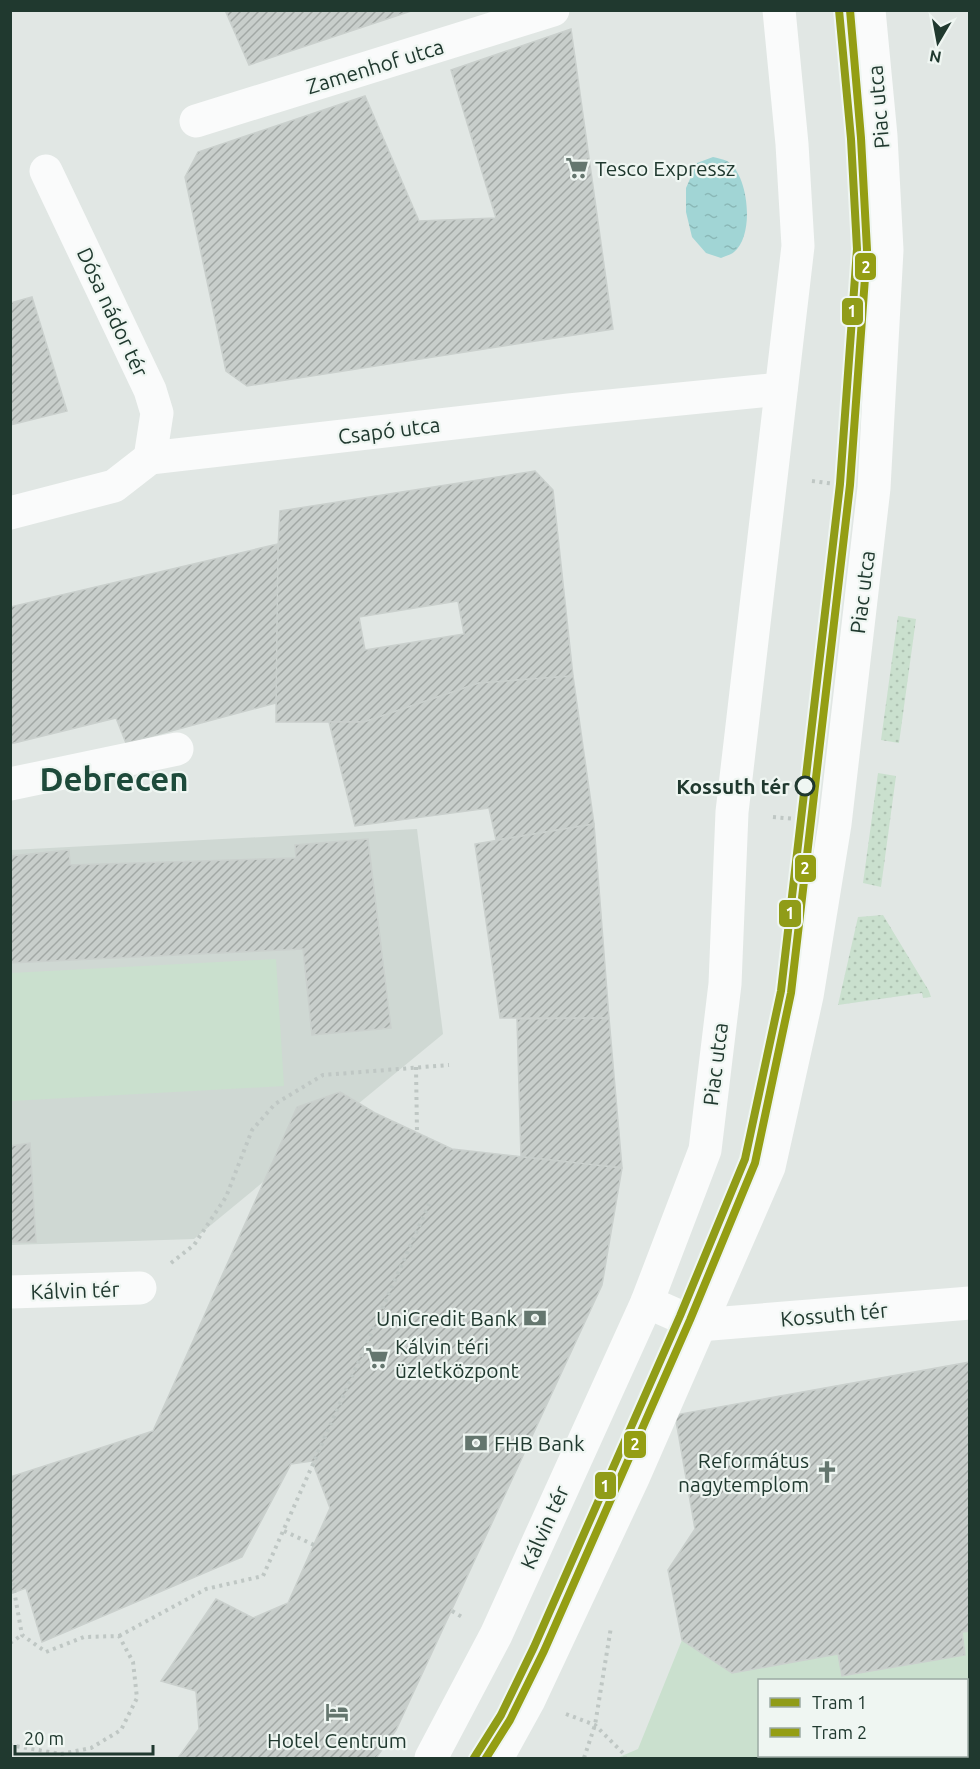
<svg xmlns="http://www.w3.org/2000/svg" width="980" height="1769" font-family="Ubuntu,sans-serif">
  <defs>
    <pattern id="grass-dots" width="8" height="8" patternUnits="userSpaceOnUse" patternTransform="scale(1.5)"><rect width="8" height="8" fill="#cae0ce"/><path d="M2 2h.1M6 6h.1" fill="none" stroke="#adc1b1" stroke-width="1.8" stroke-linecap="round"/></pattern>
    <pattern id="water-ripples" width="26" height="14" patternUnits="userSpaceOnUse" patternTransform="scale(1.5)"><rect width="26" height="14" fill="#a1d5d5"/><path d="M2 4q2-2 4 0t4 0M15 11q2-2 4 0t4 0" fill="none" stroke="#8ab8b7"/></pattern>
    <pattern id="building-hatch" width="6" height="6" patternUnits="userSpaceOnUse" patternTransform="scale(1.5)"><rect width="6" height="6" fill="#c8cecb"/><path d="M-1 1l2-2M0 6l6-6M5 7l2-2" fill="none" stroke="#a2a8a5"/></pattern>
  </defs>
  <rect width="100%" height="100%" fill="#e1e7e4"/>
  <polygon fill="#cfd8d3" points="417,829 443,1034 194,1239 11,1245 11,850"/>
  <g fill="url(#grass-dots)">
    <polygon points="898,616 916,619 899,743 881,740"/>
    <polygon points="878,773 896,776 881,887 863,883"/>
    <polygon points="883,915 929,991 931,997 923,998 922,993 838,1005 858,917"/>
  </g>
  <g fill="#cae0ce" fill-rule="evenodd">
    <polygon points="276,959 284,1086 11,1101 11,973"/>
    <path d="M 969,1631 L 969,1758 L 617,1758 L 638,1749 L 682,1640 L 732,1673 L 838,1654 L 843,1676 L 964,1655 L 962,1632 ZM 760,1680 L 966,1680 L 966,1756 L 760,1756 Z"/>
  </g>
  <path fill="url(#water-ripples)" d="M 713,157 C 717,158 723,159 727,161 C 749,174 755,236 734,252 C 731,255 725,256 721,258 L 706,253 L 692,237 L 686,212 L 686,188 L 697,163 Z"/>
  <g fill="url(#building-hatch)" stroke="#cad0cd" stroke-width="1.5" fill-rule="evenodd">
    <polygon points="225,10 414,10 249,65"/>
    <polygon points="571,29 613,329 247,386 226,371 185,177 198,152 365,96 419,221 496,218 451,70"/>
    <polygon points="32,297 67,411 10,425 10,303"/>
    <path d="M 535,471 L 553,490 L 573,676 L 479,683 L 364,722 L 276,722 L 277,566 L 280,511 ZM 458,601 L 464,634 L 365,650 L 359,617 Z"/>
    <polygon points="278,544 276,703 126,743 116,718 10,744 10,607"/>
    <polygon points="573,676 594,824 496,840 489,808 355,826 329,722 364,722 479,683"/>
    <polygon points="594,824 609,1018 500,1018 475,844"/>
    <polygon points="368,839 391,1028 312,1035 303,949 10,963 10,856 69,850 70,865 296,858 295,845"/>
    <polygon points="609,1018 622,1168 521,1157 517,1019"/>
    <polygon points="340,1092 375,1113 452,1149 622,1168 602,1285 396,1730 376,1758 178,1758 199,1729 196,1691 161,1681 216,1599 253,1618 288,1603 330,1508 312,1461 291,1464 242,1557 42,1642 26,1588 10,1594 10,1477 153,1431 297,1107"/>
    <polygon points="30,1143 36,1242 10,1242 10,1146"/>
    <polygon points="970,1362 970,1631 962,1632 965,1655 842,1676 838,1654 732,1673 682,1640 668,1570 695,1529 675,1415"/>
  </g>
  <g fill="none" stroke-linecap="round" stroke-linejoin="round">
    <g stroke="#bfc7c4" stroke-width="4" stroke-dasharray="3 4.5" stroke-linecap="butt">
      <polyline points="812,481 835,484"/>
      <polyline points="773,817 796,819"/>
      <polyline points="416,1067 417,1132"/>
      <polyline points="171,1263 194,1245 226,1197 252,1130 275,1104 323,1075 449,1065"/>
      <polyline points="284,1531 314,1545"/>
      <polyline points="10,1568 22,1635 46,1652 84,1637 119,1636 133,1662 137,1698 121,1730 91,1748 61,1754 10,1745"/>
      <polyline points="452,1611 462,1617"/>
      <polyline points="119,1636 206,1589 263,1576 429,1204"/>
      <polyline points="10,1643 22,1635"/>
      <polyline points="566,1714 595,1725 625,1755 625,1758"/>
      <polyline points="584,1758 595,1725 611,1627"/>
    </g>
    <g stroke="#fafbfb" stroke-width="33">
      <polyline points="196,121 553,10"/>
      <polyline points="46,171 150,390 157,413 150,458"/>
      <polyline points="10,513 114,486 150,458 569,410 781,389"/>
      <polyline points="10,784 177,749"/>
      <polyline points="10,1292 140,1288"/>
      <polyline points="647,1302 699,1325 970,1303"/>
      <polyline points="431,1758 496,1635 647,1302 705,1150 725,984 732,812 798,246 792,144 779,10"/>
      <polyline points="497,1758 529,1700 634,1476 769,1167 807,996 835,824 874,488 887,250 881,136 869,10"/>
    </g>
    <g stroke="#eff6f2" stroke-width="12">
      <polyline id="tram-1" points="474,1758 501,1715 534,1647 680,1316 745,1159 781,991 840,484 857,249 851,139 839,10"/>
    </g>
    <g stroke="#eff6f2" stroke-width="12">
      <polyline id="tram-2" points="486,1758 510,1720 544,1651 690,1320 755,1163 791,993 850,485 867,250 861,138 850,10"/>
    </g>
    <use href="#tram-1" stroke="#909c18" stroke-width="8"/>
    <use href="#tram-2" stroke="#949e13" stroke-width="8"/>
  </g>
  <defs>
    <g id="supermarket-bare" transform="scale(1.8)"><path d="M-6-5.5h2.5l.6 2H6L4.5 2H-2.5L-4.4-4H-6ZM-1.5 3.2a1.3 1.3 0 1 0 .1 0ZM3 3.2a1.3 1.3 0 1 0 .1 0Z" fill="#64766e" stroke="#eff6f2" stroke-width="2.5" paint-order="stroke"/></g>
    <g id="bank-bare" transform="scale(1.8)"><path d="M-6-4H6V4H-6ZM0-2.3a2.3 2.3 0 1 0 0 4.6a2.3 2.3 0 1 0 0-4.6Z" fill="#64766e" stroke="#eff6f2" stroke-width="2.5" paint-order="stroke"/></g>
    <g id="church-bare" transform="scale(1.8)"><path d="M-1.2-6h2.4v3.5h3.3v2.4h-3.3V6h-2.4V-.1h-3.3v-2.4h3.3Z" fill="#64766e" stroke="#eff6f2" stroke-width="2.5" paint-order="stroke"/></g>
    <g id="hotel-bare" transform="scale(1.8)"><path d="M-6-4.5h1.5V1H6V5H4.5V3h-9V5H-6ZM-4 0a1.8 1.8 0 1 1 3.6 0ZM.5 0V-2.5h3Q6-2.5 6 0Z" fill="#64766e" stroke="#eff6f2" stroke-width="2.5" paint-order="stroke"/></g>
  </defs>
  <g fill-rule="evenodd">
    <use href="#supermarket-bare" x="577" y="168"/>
    <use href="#bank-bare" x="535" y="1318"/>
    <use href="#supermarket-bare" x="377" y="1358"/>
    <use href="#bank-bare" x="476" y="1443"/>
    <use href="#church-bare" x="827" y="1472"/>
    <use href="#hotel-bare" x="337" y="1712"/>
  </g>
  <circle fill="#eff6f2" stroke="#20392f" stroke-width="3" cx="805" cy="786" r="9"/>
  <g text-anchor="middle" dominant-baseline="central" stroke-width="4.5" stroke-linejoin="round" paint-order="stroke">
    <g font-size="21" fill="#20392f" stroke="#eff6f2">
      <text transform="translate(375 66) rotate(-17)">Zamenhof utca</text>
      <text transform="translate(878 107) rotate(-95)">Piac utca</text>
      <text transform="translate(113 312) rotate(65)">Dósa nádor tér</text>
      <text transform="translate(389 430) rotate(-7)">Csapó utca</text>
      <text transform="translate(862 592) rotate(-83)">Piac utca</text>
      <text transform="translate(715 1064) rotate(-83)">Piac utca</text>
      <text transform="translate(75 1290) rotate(-2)">Kálvin tér</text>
      <text transform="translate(834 1314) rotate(-5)">Kossuth tér</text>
      <text transform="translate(544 1527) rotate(-66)">Kálvin tér</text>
    </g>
    <g font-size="21" fill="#20392f" stroke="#eff6f2" text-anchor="start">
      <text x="595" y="168">Tesco Expressz</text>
      <text x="517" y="1318" text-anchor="end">UniCredit Bank</text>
      <text x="395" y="1346">Kálvin téri<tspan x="395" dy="24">üzletközpont</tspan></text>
      <text x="494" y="1443">FHB Bank</text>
      <text x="809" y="1460" text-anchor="end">Református<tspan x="809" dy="24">nagytemplom</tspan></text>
      <text x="337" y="1740" text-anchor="middle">Hotel Centrum</text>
    </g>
    <g font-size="21" font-weight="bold" fill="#20392f" stroke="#eff6f2" text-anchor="end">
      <text x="790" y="786">Kossuth tér</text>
    </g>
    <g font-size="33" font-weight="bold" fill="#1d4a3a" stroke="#eff6f2">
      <text x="114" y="778">Debrecen</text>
    </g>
  </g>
  <g stroke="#eff6f2" stroke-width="2">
    <rect x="854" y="252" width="23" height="29" rx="6" fill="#949e13"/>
    <rect x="841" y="297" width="23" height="29" rx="6" fill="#909c18"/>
    <rect x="794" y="854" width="23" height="29" rx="6" fill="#949e13"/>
    <rect x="778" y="899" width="24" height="29" rx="6" fill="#909c18"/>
    <rect x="623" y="1430" width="24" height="29" rx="6" fill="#949e13"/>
    <rect x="594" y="1471" width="23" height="29" rx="6" fill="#909c18"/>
  </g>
  <g font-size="16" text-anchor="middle" font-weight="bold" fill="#fff">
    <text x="866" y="273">2</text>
    <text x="852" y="317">1</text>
    <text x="805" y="874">2</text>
    <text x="790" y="919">1</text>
    <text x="635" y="1450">2</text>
    <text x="605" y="1492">1</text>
  </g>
  <rect width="980" height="1769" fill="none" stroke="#20392f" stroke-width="24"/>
  <rect x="758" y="1679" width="210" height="78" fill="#eff6f2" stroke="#9caaa4" stroke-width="1.5"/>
  <rect x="770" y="1698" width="30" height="9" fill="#909c18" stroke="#9caaa4" stroke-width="1.5"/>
  <text x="812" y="1709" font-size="18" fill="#20392f">Tram 1</text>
  <rect x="770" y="1728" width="30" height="9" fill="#949e13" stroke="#9caaa4" stroke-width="1.5"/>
  <text x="812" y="1739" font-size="18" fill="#20392f">Tram 2</text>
  <g transform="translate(938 42) rotate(190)" stroke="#eff6f2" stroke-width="4.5" paint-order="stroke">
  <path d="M0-4.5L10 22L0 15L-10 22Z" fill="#20392f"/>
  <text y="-9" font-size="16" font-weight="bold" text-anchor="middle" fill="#20392f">N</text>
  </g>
  <path d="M15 1745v9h138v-9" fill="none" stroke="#20392f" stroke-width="3"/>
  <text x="24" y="1745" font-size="18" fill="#20392f" stroke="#eff6f2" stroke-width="4.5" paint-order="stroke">20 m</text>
</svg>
